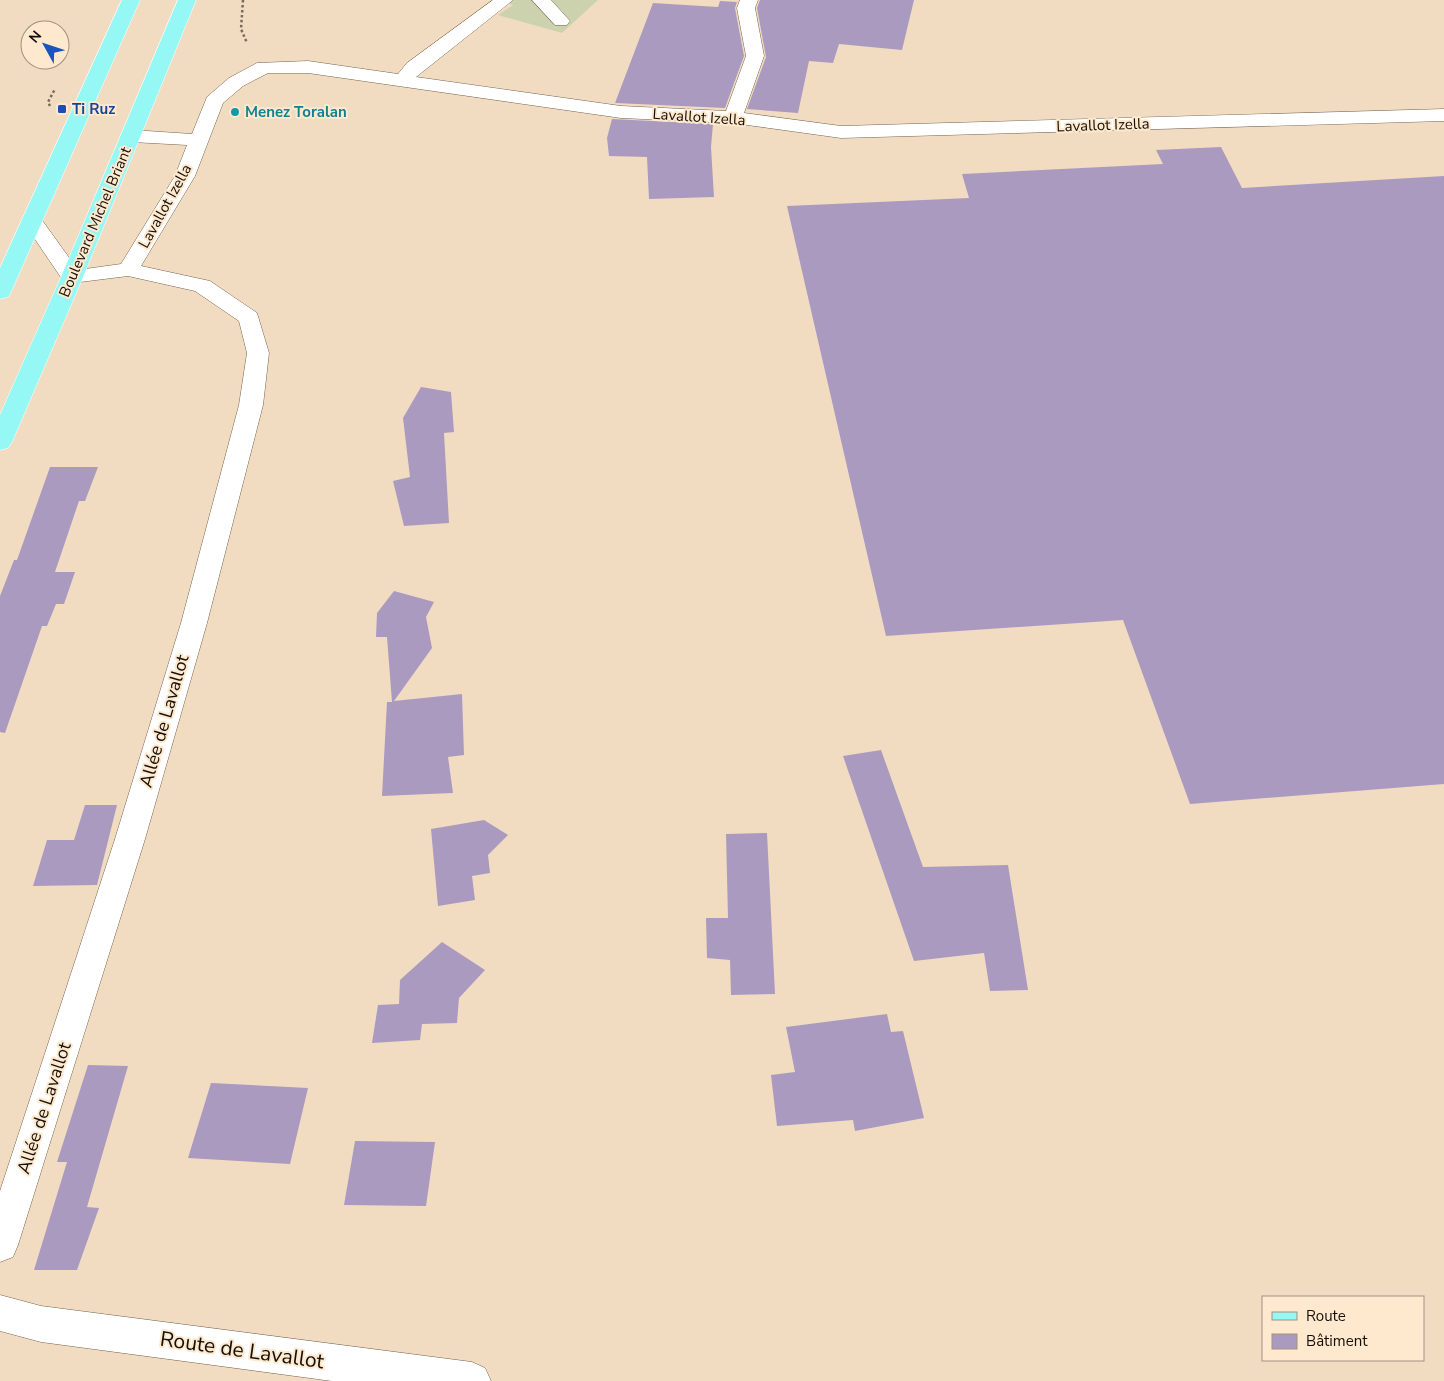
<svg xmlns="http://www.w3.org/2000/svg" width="1444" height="1381" font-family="'Nunito Sans',sans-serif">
  <rect width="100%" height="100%" fill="#f1dcc2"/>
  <polygon fill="#cdd2ae" points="497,0 598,0 562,33 498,15 513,5"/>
  <g fill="#aa9ac0">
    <polygon points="760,0 914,0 902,50 839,44 833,63 809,61 798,113 747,109 766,57 757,8"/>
    <polygon points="720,1 737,2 735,8 744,56 725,108 615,103 653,3 718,7"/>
    <polygon points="612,119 713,124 711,147 714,197 649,199 647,157 609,156 607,138"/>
    <polygon points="1221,147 1242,188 1444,176 1444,784 1190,804 1123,620 886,636 787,206 969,198 962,174 1163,164 1156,150"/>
    <polygon points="421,387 451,392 454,432 444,433 449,523 404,526 393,481 410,477 403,418"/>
    <polygon points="50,467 98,467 85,501 79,501 55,572 75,572 64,604 56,604 47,626 42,626 5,733 0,732 0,596 14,560 17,560"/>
    <polygon points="394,591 434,602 426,617 432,648 394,701 462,694 464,755 448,757 453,793 382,796 387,702 392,702 387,637 376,637 377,613"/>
    <polygon points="881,750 923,867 1008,865 1028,990 990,991 984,953 914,961 843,756"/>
    <polygon points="85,805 117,805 97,885 33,886 47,840 74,840"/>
    <polygon points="484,820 508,835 488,855 490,873 472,876 475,900 438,906 431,829"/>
    <polygon points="767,833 775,994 731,995 730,960 707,958 706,918 728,918 726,834"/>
    <polygon points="442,942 485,970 459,998 457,1023 422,1024 420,1040 372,1043 378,1005 399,1004 400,980"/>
    <polygon points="887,1014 891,1032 903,1031 924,1118 855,1131 853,1120 777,1126 771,1075 795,1072 786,1027"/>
    <polygon points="88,1065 128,1066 87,1207 99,1208 77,1270 34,1270 67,1162 57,1162"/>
    <polygon points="211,1083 308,1088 290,1164 188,1158"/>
    <polygon points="355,1141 435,1142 426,1206 344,1205"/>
  </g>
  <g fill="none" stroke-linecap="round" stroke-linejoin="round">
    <g stroke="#76634d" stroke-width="1">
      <g id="minor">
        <polygon points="493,0 513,0 416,77 621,106 726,111 746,56 737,8 740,0 758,0 755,8 764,56 744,113 841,126 1444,109 1444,121 841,138 733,123 621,118 308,73 268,73 243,86 223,103 195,176 141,266 210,281 257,313 269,353 263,405 207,623 145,839 18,1245 13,1257 0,1262 0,1191 115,839 181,623 239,405 247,353 239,321 195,291 128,276 72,283 64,282 22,220 25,216 32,214 39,216 78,270 121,264 175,176 187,145 132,142 125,140 122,136 125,132 132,130 192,134 207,97 229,78 257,63 308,61 398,74 407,63"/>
        <polygon points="532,0 551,0 570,21 567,25 555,25"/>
        <polygon points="0,1295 41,1306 472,1362 485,1368 491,1381 332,1381 41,1342 0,1331"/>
      </g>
    </g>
    <g stroke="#fff" stroke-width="1">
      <g id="major">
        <polygon points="122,0 140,0 11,292 8,297 0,299 0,268"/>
        <polygon points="178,0 196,0 83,277 12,442 8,448 0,450 0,415 61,277"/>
      </g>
    </g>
    <g stroke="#786b5b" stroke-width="2.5" stroke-dasharray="2.5 2.5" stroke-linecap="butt">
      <polyline points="243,0 241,29 247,43"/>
      <polyline points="50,106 48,102 55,89"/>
    </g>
    <use href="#minor" fill="#fff" fill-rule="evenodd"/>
    <use href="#major" fill="#95f8f4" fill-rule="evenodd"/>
  </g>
  <rect fill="#1a4fb4" stroke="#fee9cf" stroke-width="2" x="57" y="104" width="10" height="10" rx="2.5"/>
  <circle fill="#0f9aa8" stroke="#fee9cf" stroke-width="2" cx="235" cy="112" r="5"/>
  <g text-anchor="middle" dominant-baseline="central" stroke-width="4" stroke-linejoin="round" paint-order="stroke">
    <g font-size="15" font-weight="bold" fill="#164399" stroke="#fee9cf" text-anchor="start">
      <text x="72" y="109">Ti Ruz</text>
    </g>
    <g font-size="15" font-weight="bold" fill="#0d838f" stroke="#fee9cf" text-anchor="start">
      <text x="245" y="112">Menez Toralan</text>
    </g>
    <g font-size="15" fill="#150e06" stroke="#fee9cf">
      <text transform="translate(699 117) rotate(4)">Lavallot Izella</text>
      <text transform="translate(1103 125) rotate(-2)">Lavallot Izella</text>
      <text transform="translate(165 206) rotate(-61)">Lavallot Izella</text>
      <text transform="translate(95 222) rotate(-67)">Boulevard Michel Briant</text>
    </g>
    <g font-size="18" fill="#150e06" stroke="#fee9cf">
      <text transform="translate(164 721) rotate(-74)">Allée de Lavallot</text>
      <text transform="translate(44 1108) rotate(-72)">Allée de Lavallot</text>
    </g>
    <g font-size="21" fill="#150e06" stroke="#fee9cf">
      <text transform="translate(242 1350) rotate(8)">Route de Lavallot</text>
    </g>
  </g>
  <rect x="1262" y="1296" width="162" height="65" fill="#fee9cf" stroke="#a1917f"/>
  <rect x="1272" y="1312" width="25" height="8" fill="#95f8f4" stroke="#a1917f"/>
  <text x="1306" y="1321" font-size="15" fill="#150e06">Route</text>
  <rect x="1272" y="1334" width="25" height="15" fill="#aa9ac0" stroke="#a1917f"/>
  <text x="1306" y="1346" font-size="15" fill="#150e06">Bâtiment</text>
  <g transform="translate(45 45) rotate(310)"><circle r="24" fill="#fee9cf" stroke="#a1917f"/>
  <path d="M0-4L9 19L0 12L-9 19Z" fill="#1b53bf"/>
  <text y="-8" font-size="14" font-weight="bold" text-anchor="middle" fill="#150e06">N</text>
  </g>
</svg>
